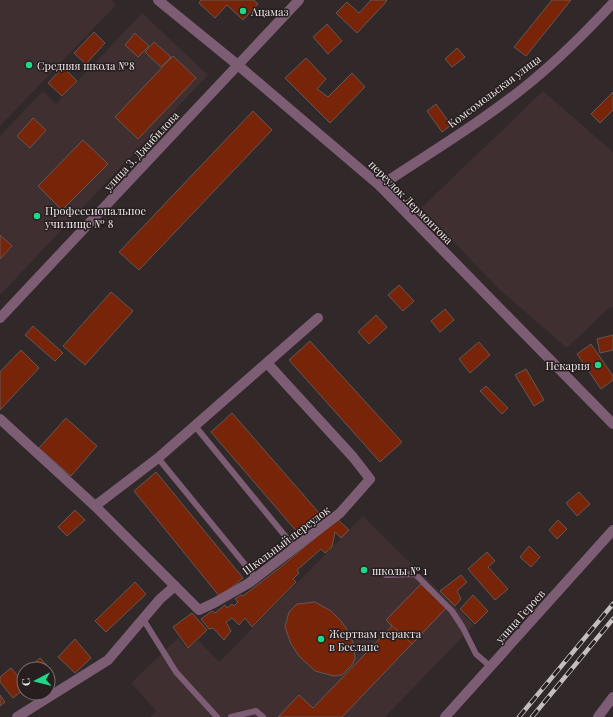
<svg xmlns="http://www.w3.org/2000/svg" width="613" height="717" font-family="'Playfair Display',serif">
  <rect width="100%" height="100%" fill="#312829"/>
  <g fill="#3f2f31">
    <polygon points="0,0 111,0 116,5 0,126"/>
    <polygon points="142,13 208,75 0,295 0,136 43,91 56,104"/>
    <polygon points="543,91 613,152 613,307 609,308 567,348 500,290 421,208"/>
    <polygon points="363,516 474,625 385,717 150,717 156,711 131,683 178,638 187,649 198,640 219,662"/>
  </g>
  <g fill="#782409" stroke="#635855">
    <polygon points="201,0 254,0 258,4 243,20 227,5 215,18 199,3"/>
    <polygon points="371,0 386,0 387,1 357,33 336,13 347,2 359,13"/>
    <polygon points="552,0 571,0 526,56 514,47"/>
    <polygon points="327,24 342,41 328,54 313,37"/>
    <polygon points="94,32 105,43 86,64 74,53"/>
    <polygon points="135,33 149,46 138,57 125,45"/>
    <polygon points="154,42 171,57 161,67 145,52"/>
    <polygon points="457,48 465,57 452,67 445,59"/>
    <polygon points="173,56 196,78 138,139 115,117"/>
    <polygon points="306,58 326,79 317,89 328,97 352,73 365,87 330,123 285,78"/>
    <polygon points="63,67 77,81 62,96 48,83"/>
    <polygon points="613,92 613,110 600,123 591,114"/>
    <polygon points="436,104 451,125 442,132 427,111"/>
    <polygon points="253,111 272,130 139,270 119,252"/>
    <polygon points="33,118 46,130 30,148 17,136"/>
    <polygon points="83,140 108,164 62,210 38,186"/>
    <polygon points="0,235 12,246 0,259"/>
    <polygon points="399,285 414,301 403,311 388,295"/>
    <polygon points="111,292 133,311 85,365 63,346"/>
    <polygon points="445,309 454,320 440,332 431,321"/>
    <polygon points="376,315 387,327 369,344 358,332"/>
    <polygon points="33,326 63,353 55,361 25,335"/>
    <polygon points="613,335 613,350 600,353 597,339"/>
    <polygon points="310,341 402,442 380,462 289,360"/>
    <polygon points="479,342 490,355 470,373 459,359"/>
    <polygon points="591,344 613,376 613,380 601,389 577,354"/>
    <polygon points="21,350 39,368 0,410 0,372"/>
    <polygon points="526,369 544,400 534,406 515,375"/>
    <polygon points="486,386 508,408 502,414 480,391"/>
    <polygon points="232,413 320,514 298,533 211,432"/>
    <polygon points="66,418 97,446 71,476 39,448"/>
    <polygon points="156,472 243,578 220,597 134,491"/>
    <polygon points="579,492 590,504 577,516 566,503"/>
    <polygon points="75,510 85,520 67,536 58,527"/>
    <polygon points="337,519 349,530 341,538 335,532 332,547 325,553 321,549 297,570 299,573 293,579 296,582 252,627 245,618 239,625 232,618 226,622 231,631 224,640 213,628 209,629 201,619 212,611 215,613 225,605 227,608 232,604 234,606 238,602 235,599 241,595 243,596 282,566"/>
    <polygon points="558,520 567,529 557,539 549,530"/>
    <polygon points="529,546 540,557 531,567 520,557"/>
    <polygon points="487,552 495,561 488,567 508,589 495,600 468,569"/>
    <polygon points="461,575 467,582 457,591 461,599 455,606 440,591"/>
    <polygon points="135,582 146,594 106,632 95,621"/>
    <polygon points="421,584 446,608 342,717 278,717 299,695 313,708 392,626 386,620"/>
    <polygon points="421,584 446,608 412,644 386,620"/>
    <polygon points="473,595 488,611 475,624 460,609"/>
    <polygon points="315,602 331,611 341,621 350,634 354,646 355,659 352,665 342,675 334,676 315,671 299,656 291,644 285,627 289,612 297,604"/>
    <polygon points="192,613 207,630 188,648 173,627"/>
    <polygon points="75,639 91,658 75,673 58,657"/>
    <polygon points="40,658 53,672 48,677 48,669 32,669 30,667"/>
    <polygon points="11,668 24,684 24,689 13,698 0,682 0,677"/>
    <polygon points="0,695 5,702 0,706"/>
  </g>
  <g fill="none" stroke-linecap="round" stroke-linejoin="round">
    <g stroke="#7d5d74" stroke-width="6">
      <polyline points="195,426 295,548"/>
      <polyline points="158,458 256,578"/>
      <polyline points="386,575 415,574 452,611 463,628 476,654 491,667"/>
      <polyline points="143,619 176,672 217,717"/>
      <polyline points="231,717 256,711 263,717"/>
    </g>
    <g stroke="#7d5d74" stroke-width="10">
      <polyline points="158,0 239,66 380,186 613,424"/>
      <path d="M 380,186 C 431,152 485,120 532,81 C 561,57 587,31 613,3"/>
      <polyline points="0,318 299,0"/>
      <polyline points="0,419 95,506 199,610 214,603 249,583 340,513 370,479 353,457 267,363"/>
      <polyline points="95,506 158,458 318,318"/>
      <polyline points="17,717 108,660 160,599 175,586"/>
      <polyline points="445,717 613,530"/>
    </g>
    <polyline stroke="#7d5d74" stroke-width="10" points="598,717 613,697"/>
    <g stroke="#c5bebf" stroke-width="4.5">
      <g id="rail">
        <polyline points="519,717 613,604"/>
        <polyline points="532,717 613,619"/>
      </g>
    </g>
    <use href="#rail" stroke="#271e20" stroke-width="3" stroke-dasharray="9" stroke-linecap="butt"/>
  </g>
  <g fill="#1fd887" stroke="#271e20" stroke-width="1.5">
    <circle cx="243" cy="11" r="4"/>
    <circle cx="29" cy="65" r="4"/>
    <circle cx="37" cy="216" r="4"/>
    <circle cx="598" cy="365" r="4"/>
    <circle cx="364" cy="570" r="4"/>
    <circle cx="321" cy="639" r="4"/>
  </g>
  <g text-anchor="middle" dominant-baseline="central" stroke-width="3" stroke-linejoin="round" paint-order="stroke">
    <g font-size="11" fill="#ece6e7" stroke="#271e20" text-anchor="start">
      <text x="251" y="11">Ацамаз</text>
      <text x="37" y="65">Средняя школа №8</text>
      <text x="45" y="210">Профессиональное<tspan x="45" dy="13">училище № 8</tspan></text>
      <text x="590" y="365" text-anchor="end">Пекарня</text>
      <text x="372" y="570">школы № 1</text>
      <text x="329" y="633">Жертвам теракта<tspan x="329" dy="13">в Беслане</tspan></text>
    </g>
    <g font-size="11" fill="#ece6e7" stroke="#271e20">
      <text transform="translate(494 91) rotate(-37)">Комсомольская улица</text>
      <text transform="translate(141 151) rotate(-47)">улица З. Джибилова</text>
      <text transform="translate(411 202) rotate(45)">переулок Лермонтова</text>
      <text transform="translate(286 540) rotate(-37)">Школьный переулок</text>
      <text transform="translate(520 616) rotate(-48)">улица Героев</text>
    </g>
  </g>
  <g transform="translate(36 681) rotate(263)"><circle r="19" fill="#271e20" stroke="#766e70"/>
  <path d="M0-3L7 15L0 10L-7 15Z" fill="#1fd887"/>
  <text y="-6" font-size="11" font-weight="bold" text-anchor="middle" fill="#ece6e7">С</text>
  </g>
</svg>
